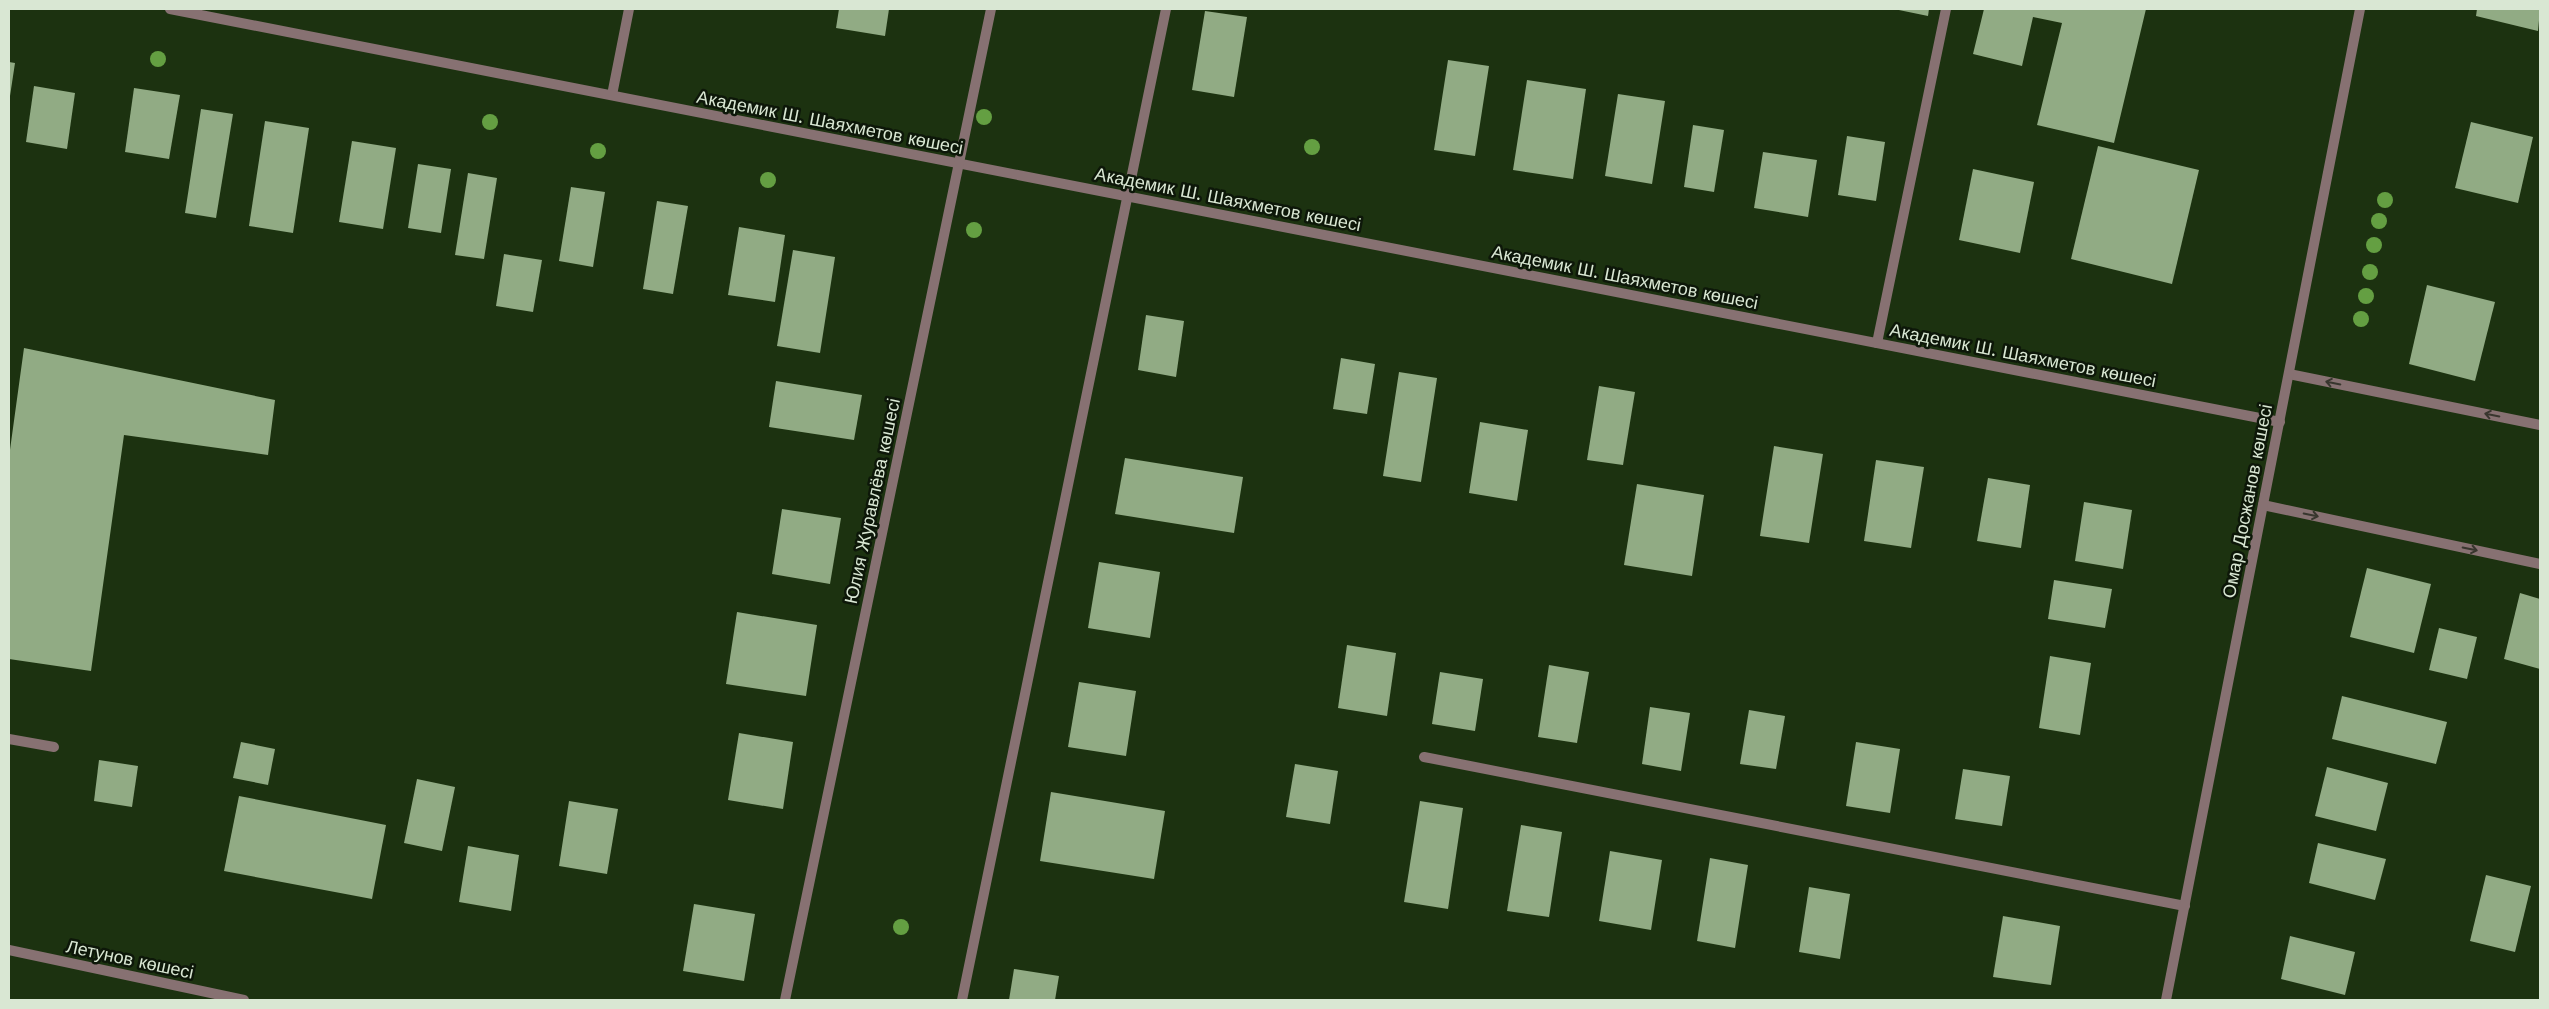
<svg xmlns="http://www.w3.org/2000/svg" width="2549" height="1009" font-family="'Work Sans',sans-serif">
  <rect width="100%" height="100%" fill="#1c3210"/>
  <g fill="#91ab84">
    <polygon points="839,9 889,9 885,36 836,28"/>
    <polygon points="1894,9 1929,9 1928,16"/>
    <polygon points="1984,9 2146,9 2114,143 2037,125 2062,23 2033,17 2022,66 1973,54"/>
    <polygon points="2477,9 2540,9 2538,31 2476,16"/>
    <polygon points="1205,11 1247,17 1234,97 1192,90"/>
    <polygon points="1448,60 1489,66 1475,156 1434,150"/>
    <polygon points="9,62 15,63 10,96 9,96"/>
    <polygon points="1527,80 1586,89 1573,179 1513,170"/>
    <polygon points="34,86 75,93 67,149 26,142"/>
    <polygon points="134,88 180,95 169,159 125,152"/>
    <polygon points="1618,94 1665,101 1652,184 1605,176"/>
    <polygon points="201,109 233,114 216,218 185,213"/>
    <polygon points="265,121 309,128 293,233 249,226"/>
    <polygon points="2471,122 2533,137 2518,203 2455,188"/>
    <polygon points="1693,125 1724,130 1714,192 1684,187"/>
    <polygon points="1847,136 1885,142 1876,201 1838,195"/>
    <polygon points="352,141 396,148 383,229 339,222"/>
    <polygon points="2098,146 2199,170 2172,284 2071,259"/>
    <polygon points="1763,152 1817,160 1808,217 1754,208"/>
    <polygon points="418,164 451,169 441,233 408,228"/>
    <polygon points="1973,169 2034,182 2020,253 1959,240"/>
    <polygon points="468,173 497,178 484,259 455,255"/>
    <polygon points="571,187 605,192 593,267 559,261"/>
    <polygon points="657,201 688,206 673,294 643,289"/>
    <polygon points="739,227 785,235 775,302 728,295"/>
    <polygon points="793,250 835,257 820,353 777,346"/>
    <polygon points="504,254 542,260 533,312 496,306"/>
    <polygon points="2427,285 2495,302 2475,381 2409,364"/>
    <polygon points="1146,315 1184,321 1176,377 1138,370"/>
    <polygon points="24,348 275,400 268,455 124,435 91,671 9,659 9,457"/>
    <polygon points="1341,358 1375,364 1367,414 1333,409"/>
    <polygon points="1399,372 1437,378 1421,482 1383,476"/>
    <polygon points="776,381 862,395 854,440 769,427"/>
    <polygon points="1599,386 1635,392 1623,465 1587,460"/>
    <polygon points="1480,422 1528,430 1517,501 1469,493"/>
    <polygon points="1774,446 1823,454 1809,543 1760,536"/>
    <polygon points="1125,458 1243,477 1234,533 1115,514"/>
    <polygon points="1876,460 1924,467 1911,548 1864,541"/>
    <polygon points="1988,478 2030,485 2021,548 1977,541"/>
    <polygon points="1637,484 1704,495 1692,576 1624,565"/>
    <polygon points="2084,502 2132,510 2123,569 2075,561"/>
    <polygon points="782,509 841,518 830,584 772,574"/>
    <polygon points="1099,562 1160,572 1150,638 1088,628"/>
    <polygon points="2367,568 2431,584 2414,653 2350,637"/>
    <polygon points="2054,580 2112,589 2105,628 2048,619"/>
    <polygon points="2520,593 2540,599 2540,669 2504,659"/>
    <polygon points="737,612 817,625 806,696 726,684"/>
    <polygon points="2439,628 2477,637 2467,679 2429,670"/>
    <polygon points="1347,645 1396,653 1387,716 1338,708"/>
    <polygon points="2050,656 2091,663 2080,735 2039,728"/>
    <polygon points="1549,665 1589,672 1577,743 1538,737"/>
    <polygon points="1440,672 1483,679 1475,731 1432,724"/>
    <polygon points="1079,682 1136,691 1126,756 1068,747"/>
    <polygon points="2342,696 2447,722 2436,764 2332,739"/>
    <polygon points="1650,707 1690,713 1681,771 1642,764"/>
    <polygon points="1749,710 1785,716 1776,769 1740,764"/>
    <polygon points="739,733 793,742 783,809 728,800"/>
    <polygon points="241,742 275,749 268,785 233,778"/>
    <polygon points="1856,742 1900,749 1890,813 1846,806"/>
    <polygon points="99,760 138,766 132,807 94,801"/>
    <polygon points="1295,764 1338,771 1330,824 1286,817"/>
    <polygon points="2327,767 2388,783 2376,831 2315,816"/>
    <polygon points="1963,769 2010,776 2002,826 1955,819"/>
    <polygon points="417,779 455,787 442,851 404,843"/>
    <polygon points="1051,792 1165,811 1154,879 1040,861"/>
    <polygon points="239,796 386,825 372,899 224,871"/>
    <polygon points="569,801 618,809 607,874 559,866"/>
    <polygon points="1420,801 1463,808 1448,909 1404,902"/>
    <polygon points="1521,825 1562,832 1549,917 1507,911"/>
    <polygon points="2318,843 2386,859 2375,900 2309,883"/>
    <polygon points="468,846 519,855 511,911 459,902"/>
    <polygon points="1610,851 1662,860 1651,930 1599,921"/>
    <polygon points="1710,858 1748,865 1735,948 1697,941"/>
    <polygon points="2486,875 2531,886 2515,952 2470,941"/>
    <polygon points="1809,887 1850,894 1840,959 1799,952"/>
    <polygon points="694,904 755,914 744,981 683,971"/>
    <polygon points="2003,916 2060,926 2051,985 1993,977"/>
    <polygon points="2290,936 2355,952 2345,995 2281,979"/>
    <polygon points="1014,969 1059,976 1055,1000 1009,1000"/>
  </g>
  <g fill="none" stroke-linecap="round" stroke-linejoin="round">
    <g stroke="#877172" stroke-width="10">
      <polyline points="612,95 629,9"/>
      <polyline points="1877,343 1946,9"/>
      <polyline points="9,739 54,747"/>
      <polyline points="1424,757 2185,906"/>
    </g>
    <g stroke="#877172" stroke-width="10">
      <polyline points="170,9 2280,422"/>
      <polyline points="2289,374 2540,425"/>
      <polyline points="2263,505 2540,564"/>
      <polyline points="785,1000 991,9"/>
      <polyline points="962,1000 1166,9"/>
    </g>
    <g stroke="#877172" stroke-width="10">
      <polyline points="9,950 244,1000"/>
      <polyline points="2166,1000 2360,9"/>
    </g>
  </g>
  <g fill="#649f42">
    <circle cx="158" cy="59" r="8"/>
    <circle cx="984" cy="117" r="8"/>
    <circle cx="490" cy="122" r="8"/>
    <circle cx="1312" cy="147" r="8"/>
    <circle cx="598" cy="151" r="8"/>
    <circle cx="768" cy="180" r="8"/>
    <circle cx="2385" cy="200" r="8"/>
    <circle cx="2379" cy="221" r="8"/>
    <circle cx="974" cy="230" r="8"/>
    <circle cx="2374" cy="245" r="8"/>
    <circle cx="2370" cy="272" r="8"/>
    <circle cx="2366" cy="296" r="8"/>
    <circle cx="2361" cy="319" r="8"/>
    <circle cx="901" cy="927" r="8"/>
  </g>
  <defs><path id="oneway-shaft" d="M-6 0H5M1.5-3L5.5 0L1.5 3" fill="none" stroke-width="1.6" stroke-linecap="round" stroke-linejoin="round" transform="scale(1.25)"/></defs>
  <g stroke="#38362e">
    <use href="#oneway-shaft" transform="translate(2333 383) rotate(-169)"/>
    <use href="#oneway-shaft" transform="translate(2492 415) rotate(-169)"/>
    <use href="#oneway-shaft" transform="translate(2311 515) rotate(12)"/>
    <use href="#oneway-shaft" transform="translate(2470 549) rotate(12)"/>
  </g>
  <g text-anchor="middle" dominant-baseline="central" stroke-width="5" stroke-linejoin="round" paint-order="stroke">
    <g font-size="18" fill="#d9e7d3" stroke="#0d1709">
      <text transform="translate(830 122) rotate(11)">Академик Ш. Шаяхметов көшесі</text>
      <text transform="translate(1228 199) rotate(11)">Академик Ш. Шаяхметов көшесі</text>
      <text transform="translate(1625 277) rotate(11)">Академик Ш. Шаяхметов көшесі</text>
      <text transform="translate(2023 355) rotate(11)">Академик Ш. Шаяхметов көшесі</text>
      <text transform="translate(872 501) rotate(-78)">Юлия Журавлёва көшесі</text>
      <text transform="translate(2247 501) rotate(-79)">Омар Досжанов көшесі</text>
      <text transform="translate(130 959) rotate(12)">Летунов көшесі</text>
    </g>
  </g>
  <rect width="2549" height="1009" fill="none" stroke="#d9e7d3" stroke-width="20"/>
</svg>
